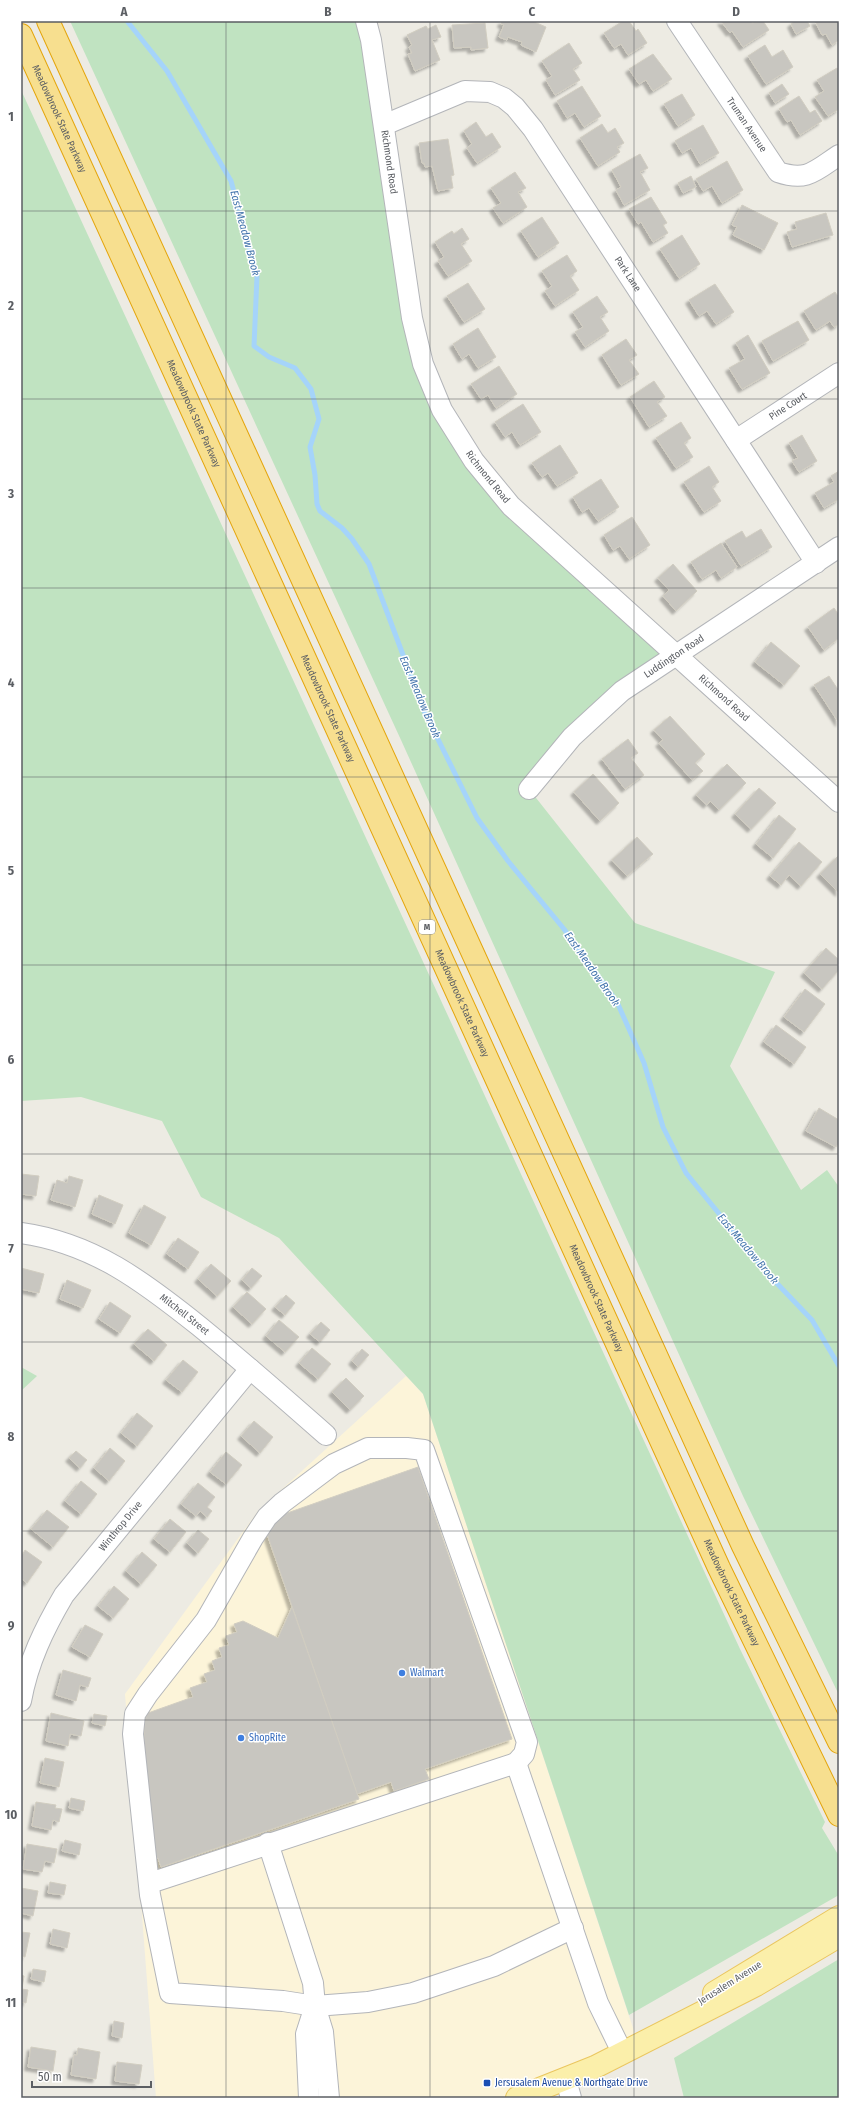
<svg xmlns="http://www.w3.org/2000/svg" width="860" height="2119" font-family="'Fira Sans Condensed',sans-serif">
  <defs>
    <filter id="shadow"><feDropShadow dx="-3.5" dy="3.5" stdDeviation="1" flood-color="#0004"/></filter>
  </defs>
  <rect width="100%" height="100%" fill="#edebe3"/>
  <polygon fill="#fcf4d9" points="406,1376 423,1394 638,2043 517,2098 156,2098 125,1694 258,1511"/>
  <g fill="#c0e3c1">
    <polygon points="70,21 366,21 412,318 474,461 675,655 529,789 635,923 775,972 730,1066 801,1190 827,1170 839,1187 839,1695 743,1496 401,740"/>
    <polygon points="21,90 740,1649 825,1822 822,1828 839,1856 839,1895 629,2015 423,1394 279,1238 201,1197 162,1121 81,1097 21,1101"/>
    <polygon points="21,1367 37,1376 21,1391"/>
    <polygon points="839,1959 839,2098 684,2098 674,2058"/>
  </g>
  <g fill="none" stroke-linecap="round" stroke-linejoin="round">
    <polyline stroke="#a5d4fa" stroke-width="5" points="127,21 167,71 231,181 257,276 254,346 269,357 295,368 311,389 319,419 310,447 315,475 317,504 320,511 342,528 352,539 369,564 424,711 477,818 508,861 564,929 617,1002 644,1063 663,1127 686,1173 768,1274 812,1320 839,1366"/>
  </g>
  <g fill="#c8c6c0" stroke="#d1cdc1" filter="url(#shadow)">
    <polygon points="502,21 532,21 546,27 536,52 521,45 522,42 508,37 507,40 499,37 504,25 501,24"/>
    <polygon points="623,21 629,21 636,31 638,29 647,43 628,55 621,44 614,48 604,33"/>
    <polygon points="721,21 751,21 752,23 763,21 769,30 743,47 732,31 730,33"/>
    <polygon points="795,21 807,21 810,26 796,34 791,24"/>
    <polygon points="815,21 839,21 839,40 832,45 826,34 822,35"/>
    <polygon points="485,23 488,48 471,50 471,47 454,48 452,25"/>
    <polygon points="436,25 441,37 432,40 440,60 415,71 408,54 412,53 409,47 412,45 407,35 426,26 428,29"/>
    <polygon points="569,43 582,63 573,69 580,80 555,95 546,80 552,76 542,61"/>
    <polygon points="765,45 772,57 783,50 793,67 766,84 748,56"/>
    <polygon points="653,54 672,79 653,91 646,80 639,84 629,69"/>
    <polygon points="837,68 839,71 839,109 828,116 815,97 824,91 817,80"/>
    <polygon points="782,84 789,94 775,103 769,93"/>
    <polygon points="582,86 601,116 584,127 575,113 567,118 557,101"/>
    <polygon points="682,94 695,115 678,126 664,104"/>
    <polygon points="799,96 810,113 815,110 822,121 800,135 791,120 787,122 779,109"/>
    <polygon points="476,122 486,137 492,133 501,147 477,163 467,148 472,144 464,131"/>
    <polygon points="602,124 608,133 615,128 624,143 617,147 620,152 598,166 580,138"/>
    <polygon points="703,125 719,153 700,164 691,148 682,153 675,141"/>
    <polygon points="448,139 454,175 451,176 453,188 438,191 432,166 425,167 424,163 422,163 419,143"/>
    <polygon points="640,154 648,168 640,172 650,190 624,205 616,190 621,187 612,170"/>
    <polygon points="727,161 743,190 722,203 712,186 703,191 696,179"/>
    <polygon points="515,172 526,188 518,192 527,207 503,223 493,208 501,203 491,188"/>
    <polygon points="691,176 696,187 683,193 678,183"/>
    <polygon points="651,197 667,223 663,225 668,233 653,242 641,222 638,224 629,209"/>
    <polygon points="742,205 778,223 764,250 733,235 737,227 732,225"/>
    <polygon points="826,213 833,235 792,247 787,232 797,229 795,222"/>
    <polygon points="542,217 559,243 538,257 521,231"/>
    <polygon points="462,228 469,239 461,244 472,261 448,276 438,261 444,257 435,242 452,231 454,234"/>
    <polygon points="682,235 700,264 679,278 660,249"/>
    <polygon points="567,255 577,271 570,276 579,290 555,306 545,291 552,286 542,271"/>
    <polygon points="468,283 485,309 464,322 447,296"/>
    <polygon points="715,284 734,312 716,324 707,311 699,316 689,300"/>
    <polygon points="835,292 839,298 839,324 834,327 830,321 816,330 804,311"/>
    <polygon points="597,296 608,312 600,317 609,331 585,347 575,332 583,327 573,312"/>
    <polygon points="798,321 809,340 773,361 762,341"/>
    <polygon points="478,328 496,357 478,368 469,354 462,359 453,344"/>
    <polygon points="748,335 770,373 742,389 729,368 745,359 736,343"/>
    <polygon points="626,339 637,355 629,360 639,374 621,385 602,355"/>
    <polygon points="499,366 517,394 496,408 488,395 481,399 471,384"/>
    <polygon points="654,381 665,397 657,402 667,416 649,427 630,397"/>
    <polygon points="523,404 541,432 520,445 512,432 505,437 495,422"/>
    <polygon points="681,422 691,438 684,443 693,457 676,468 656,438"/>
    <polygon points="802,435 817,461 799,472 792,461 798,458 789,443"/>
    <polygon points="560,445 578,473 557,486 548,473 542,477 532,463"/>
    <polygon points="709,466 719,482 712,487 721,501 704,512 684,482"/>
    <polygon points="839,471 839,499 824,508 815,493 834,482 831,476"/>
    <polygon points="601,479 619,507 598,521 589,508 582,512 573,497"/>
    <polygon points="632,517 650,545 629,559 620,546 613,550 604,535"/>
    <polygon points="761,529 772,547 741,566 725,541 742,531 746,538"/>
    <polygon points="721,543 737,567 721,578 716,570 702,579 691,562"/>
    <polygon points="673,564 697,591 676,611 663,596 669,590 658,578"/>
    <polygon points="834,608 839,615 839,638 824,650 808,627"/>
    <polygon points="771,642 800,666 784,685 755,662"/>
    <polygon points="829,676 839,691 839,723 814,685"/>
    <polygon points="670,716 705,754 695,763 703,771 692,780 659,743 663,740 654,730"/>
    <polygon points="628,739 638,753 631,758 644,775 625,789 602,759"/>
    <polygon points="727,764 746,783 719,810 710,801 707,805 696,795"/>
    <polygon points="593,774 619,803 600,821 574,792"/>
    <polygon points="759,788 776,803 751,829 735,814"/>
    <polygon points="779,815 796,829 773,858 756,844"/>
    <polygon points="637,837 653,854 627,876 612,860"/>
    <polygon points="799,842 822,862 801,886 789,875 781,885 770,876"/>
    <polygon points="839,855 839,893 820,874"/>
    <polygon points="826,948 839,960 839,970 822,989 804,973"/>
    <polygon points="805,989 825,1004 804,1032 784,1017"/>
    <polygon points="776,1025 806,1047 794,1064 764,1042"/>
    <polygon points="819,1108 839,1120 839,1142 836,1147 806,1131"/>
    <polygon points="21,1174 39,1176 36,1196 21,1194"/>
    <polygon points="69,1176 83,1180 75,1207 51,1200 57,1180 67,1183"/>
    <polygon points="99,1195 123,1205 115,1224 92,1214"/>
    <polygon points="144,1205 166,1217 151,1245 129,1233"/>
    <polygon points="178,1238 199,1252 188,1269 167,1254"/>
    <polygon points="211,1264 231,1281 217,1296 198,1279"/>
    <polygon points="21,1268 44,1274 39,1293 21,1289"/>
    <polygon points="252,1268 262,1276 251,1288 242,1280"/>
    <polygon points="67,1280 91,1290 83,1308 60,1299"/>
    <polygon points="247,1292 266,1309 252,1324 233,1307"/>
    <polygon points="286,1295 295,1303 285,1315 275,1307"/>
    <polygon points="110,1302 131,1316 120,1333 99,1319"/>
    <polygon points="279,1320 299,1337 285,1352 266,1336"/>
    <polygon points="321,1322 330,1330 320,1342 310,1334"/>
    <polygon points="148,1329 167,1345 154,1361 134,1344"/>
    <polygon points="312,1348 331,1364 318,1379 299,1363"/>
    <polygon points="362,1349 369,1355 358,1367 352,1361"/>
    <polygon points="183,1360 198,1372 182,1392 166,1380"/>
    <polygon points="346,1378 364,1396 350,1410 332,1392"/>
    <polygon points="137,1413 153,1426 137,1446 121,1433"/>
    <polygon points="254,1421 273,1437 260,1453 241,1436"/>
    <polygon points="110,1448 125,1461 109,1481 94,1468"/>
    <polygon points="76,1451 87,1460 80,1468 69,1458"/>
    <polygon points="226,1452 242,1465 226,1484 210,1472"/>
    <polygon points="418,1467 512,1739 425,1769 429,1779 394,1791 391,1782 357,1794 266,1531 273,1518"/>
    <polygon points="81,1481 97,1494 81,1514 65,1501"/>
    <polygon points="198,1483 215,1497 207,1507 212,1511 207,1517 200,1511 196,1516 181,1504"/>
    <polygon points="47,1510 69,1527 53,1547 31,1529"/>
    <polygon points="170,1519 186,1532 170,1552 154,1539"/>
    <polygon points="198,1530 209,1539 198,1553 187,1543"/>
    <polygon points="25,1550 42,1562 27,1583 21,1578 21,1557"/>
    <polygon points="142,1552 157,1565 141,1584 126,1571"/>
    <polygon points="114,1586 129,1599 113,1618 98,1606"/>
    <polygon points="292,1607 359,1799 161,1867 158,1858 154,1859 143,1757 145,1719 148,1713 193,1697 190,1688 207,1682 204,1674 215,1670 212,1661 222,1657 219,1648 229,1645 226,1636 237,1632 234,1624 243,1621 278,1638"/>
    <polygon points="85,1625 103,1634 90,1657 72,1647"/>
    <polygon points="63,1670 91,1678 88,1687 80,1685 76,1701 56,1695"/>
    <polygon points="51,1713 84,1721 81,1736 70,1734 68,1746 46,1741"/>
    <polygon points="94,1714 107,1716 105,1726 92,1723"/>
    <polygon points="45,1758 64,1762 59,1787 40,1783"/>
    <polygon points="71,1798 85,1801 83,1811 69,1808"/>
    <polygon points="36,1802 56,1805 55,1808 62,1809 59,1822 53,1820 51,1830 32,1826"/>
    <polygon points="65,1840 81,1844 79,1855 62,1851"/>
    <polygon points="27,1844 57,1849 54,1863 45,1861 42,1872 23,1869"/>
    <polygon points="50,1882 66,1885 64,1895 48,1893"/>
    <polygon points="21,1888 38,1891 33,1916 21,1913"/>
    <polygon points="53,1929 70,1933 67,1948 50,1944"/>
    <polygon points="21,1932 30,1933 25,1957 21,1956"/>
    <polygon points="33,1969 46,1971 44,1982 31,1979"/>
    <polygon points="21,1975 24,1976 22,1989 28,1990 26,2003 21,2002"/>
    <polygon points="114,2021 124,2023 122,2038 112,2036"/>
    <polygon points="31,2047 56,2051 53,2071 28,2067"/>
    <polygon points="78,2048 100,2052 96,2079 71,2075 74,2055 77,2055"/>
    <polygon points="117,2062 142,2065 139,2084 115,2081"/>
  </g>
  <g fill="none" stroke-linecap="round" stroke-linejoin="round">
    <g stroke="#b3b5b9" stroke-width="22">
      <g id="minor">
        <path id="s1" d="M 366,21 L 371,40 L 412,318 L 423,364 L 442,410 L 474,461 L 511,506 L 839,802"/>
        <path id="s2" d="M 677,21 L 778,172 C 807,182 815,171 839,155"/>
        <path id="s3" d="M 384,125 L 465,91 L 490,92 L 504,98 L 515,107 L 533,129 L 816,563"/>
        <path id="s4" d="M 736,440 L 839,373"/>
        <path id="s5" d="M 529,789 L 572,737 L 622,691 L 839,547"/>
        <path id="s6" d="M 21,1233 C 93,1243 144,1282 199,1326 C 242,1361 284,1398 326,1435"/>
        <path id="s7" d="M 21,1701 C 28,1662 44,1629 64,1595 L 250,1369"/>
        <polyline points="516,1763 598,2003 622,2052"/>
        <polyline points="268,1843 313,1983 315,2006 323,2032 329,2098"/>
        <polyline points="150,1883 516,1763 524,1754 527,1742 424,1450 407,1448 368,1448 334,1464 282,1503 267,1517 253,1538 206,1620 148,1694 135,1714 133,1734 150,1895 170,1993 283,2001 315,2006 368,2002 413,1993 494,1966 573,1928"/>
        <polyline points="566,2080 571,2098"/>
        <polyline points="309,2098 306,2034 315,2006"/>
      </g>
    </g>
    <g stroke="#eac65f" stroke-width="24">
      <g id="major">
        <polyline points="714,1993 839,1917"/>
        <polyline points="517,2098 595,2067 756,1985 839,1936"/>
      </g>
    </g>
    <g stroke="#e4a50c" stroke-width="24">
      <g id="highway">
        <polyline points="48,21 743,1546 839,1742"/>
        <path id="s8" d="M 21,35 L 719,1568 L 839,1815"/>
      </g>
    </g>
    <use href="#minor" stroke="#fff" stroke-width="20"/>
    <use href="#major" stroke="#fbefaa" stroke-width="22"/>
    <use href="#highway" stroke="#f7df8f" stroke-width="22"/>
  </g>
  <path fill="none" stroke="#5b5e63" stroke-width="1" stroke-opacity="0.55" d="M 226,21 L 226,2098M 430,21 L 430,2098M 634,21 L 634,2098M 21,211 L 839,211M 21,399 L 839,399M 21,588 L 839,588M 21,777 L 839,777M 21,965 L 839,965M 21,1154 L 839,1154M 21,1342 L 839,1342M 21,1531 L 839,1531M 21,1720 L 839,1720M 21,1908 L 839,1908"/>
  <g fill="#3f7fe0" stroke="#fff" stroke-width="1.5">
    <circle cx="402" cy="1673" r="4"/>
    <circle cx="241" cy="1738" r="4"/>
  </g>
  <rect fill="#1a4fb4" stroke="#fff" stroke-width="1.5" x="483" y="2079" width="8" height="8" rx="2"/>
  <g text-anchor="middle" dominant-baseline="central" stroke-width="3" stroke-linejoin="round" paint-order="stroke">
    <rect fill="#fff" stroke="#8c8e92" stroke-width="1" x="419" y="920" width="16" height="14" rx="3"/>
    <g font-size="9" font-weight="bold" fill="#5b5e63">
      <text x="427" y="927">M</text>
    </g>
    <g font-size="10" fill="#5b5e63" stroke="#fff">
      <text stroke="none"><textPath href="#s8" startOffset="92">Meadowbrook State Parkway</textPath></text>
      <text stroke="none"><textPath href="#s2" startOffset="125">Truman Avenue</textPath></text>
      <text stroke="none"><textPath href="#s1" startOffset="143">Richmond Road</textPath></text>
      <text stroke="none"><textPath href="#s3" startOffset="344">Park Lane</textPath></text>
      <text stroke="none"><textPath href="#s4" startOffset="62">Pine Court</textPath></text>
      <text stroke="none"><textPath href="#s8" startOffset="416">Meadowbrook State Parkway</textPath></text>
      <text stroke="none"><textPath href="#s1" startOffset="479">Richmond Road</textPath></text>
      <text stroke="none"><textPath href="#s5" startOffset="198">Luddington Road</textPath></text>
      <text stroke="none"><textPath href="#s1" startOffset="803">Richmond Road</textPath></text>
      <text stroke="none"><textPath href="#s8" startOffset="740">Meadowbrook State Parkway</textPath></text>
      <text stroke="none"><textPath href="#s8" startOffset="1064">Meadowbrook State Parkway</textPath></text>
      <text stroke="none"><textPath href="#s8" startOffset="1388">Meadowbrook State Parkway</textPath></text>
      <text stroke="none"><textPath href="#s6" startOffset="185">Mitchell Street</textPath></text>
      <text stroke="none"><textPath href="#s7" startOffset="204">Winthrop Drive</textPath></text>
      <text stroke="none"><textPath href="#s8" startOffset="1712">Meadowbrook State Parkway</textPath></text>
      <text transform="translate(730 1983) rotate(-32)">Jerusalem Avenue</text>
    </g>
    <g font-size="10" fill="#366cbe" stroke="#fff" text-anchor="start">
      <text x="410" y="1673">Walmart</text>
      <text x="249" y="1738">ShopRite</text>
    </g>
    <g font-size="10" fill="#164399" stroke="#fff" text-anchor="start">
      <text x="495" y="2083">Jersusalem Avenue &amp; Northgate Drive</text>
    </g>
    <g font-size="11" font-style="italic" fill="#4374ac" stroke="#fff">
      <text transform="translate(245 233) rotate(75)">East Meadow Brook</text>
      <text transform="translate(420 697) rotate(67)">East Meadow Brook</text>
      <text transform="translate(592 969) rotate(55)">East Meadow Brook</text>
      <text transform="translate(748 1249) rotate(50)">East Meadow Brook</text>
    </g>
  </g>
  <rect width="860" height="2119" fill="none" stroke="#ffffff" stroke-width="44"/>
  <path d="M32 2081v6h119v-6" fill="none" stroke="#5b5e63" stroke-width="2"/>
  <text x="38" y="2081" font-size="12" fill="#5b5e63" stroke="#ffffff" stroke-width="3" paint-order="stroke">50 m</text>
  <rect x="22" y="22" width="816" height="2075" fill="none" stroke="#5b5e63" stroke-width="1.5"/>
  <g font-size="13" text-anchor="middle" font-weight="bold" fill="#5b5e63">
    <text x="124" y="16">A</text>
    <text x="328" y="16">B</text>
    <text x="532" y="16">C</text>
    <text x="736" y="16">D</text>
    <text x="11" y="121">1</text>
    <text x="11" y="310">2</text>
    <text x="11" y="498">3</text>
    <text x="11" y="687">4</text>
    <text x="11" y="875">5</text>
    <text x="11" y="1064">6</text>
    <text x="11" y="1253">7</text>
    <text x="11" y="1441">8</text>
    <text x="11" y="1630">9</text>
    <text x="11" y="1819">10</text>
    <text x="11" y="2007">11</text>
  </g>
</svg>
